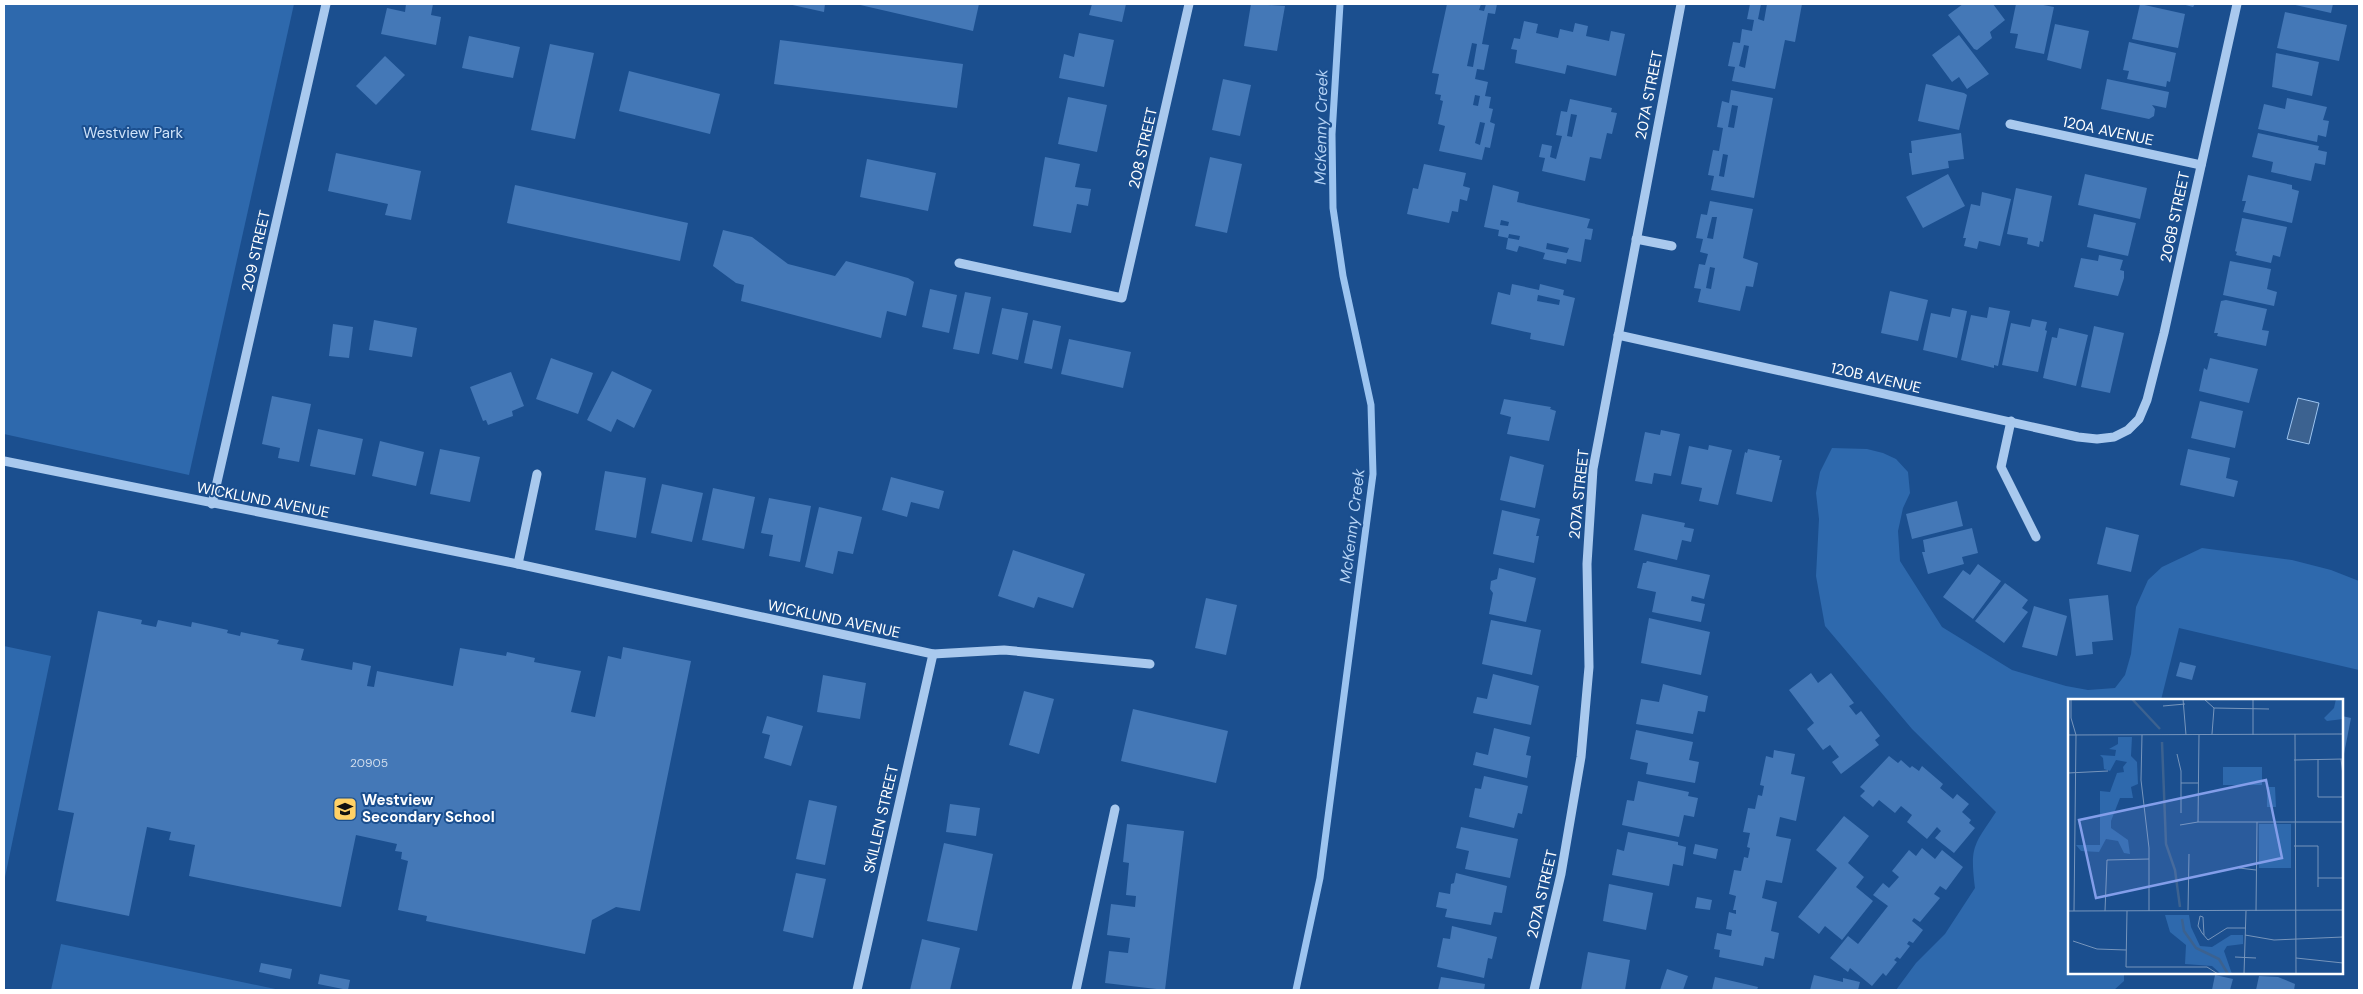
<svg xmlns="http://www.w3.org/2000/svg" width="2363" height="994" font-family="'DM Sans',sans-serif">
  <rect width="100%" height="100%" fill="#1b4f8f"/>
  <g fill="#2e69ad">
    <polygon points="4,4 294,4 189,475 4,434"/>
    <path d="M 1832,448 L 1867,449 L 1883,453 L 1896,459 L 1908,472 L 1910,493 L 1903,508 L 1898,531 L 1900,561 L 1942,627 L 2012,670 L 2066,686 L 2088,690 L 2115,688 L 2125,675 L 2131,654 L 2136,607 L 2148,580 L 2162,567 L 2202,548 L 2292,560 L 2331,570 L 2359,581 L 2359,670 L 2179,628 L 2161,700 L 2069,700 L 2069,973 L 2124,973 L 2124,981 L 2114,990 L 1896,990 L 1916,963 L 1945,934 L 1975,888 C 1970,847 1973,846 1996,812 L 1912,729 L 1825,626 L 1816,576 L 1819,519 L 1816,493 L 1820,472 Z"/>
    <polygon points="4,646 51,656 4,882"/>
    <polygon points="61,944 280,990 51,990"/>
  </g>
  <polygon fill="#3c6290" stroke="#9cc4f0" points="2298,398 2319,403 2309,444 2287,439"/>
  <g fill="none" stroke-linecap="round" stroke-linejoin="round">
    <polyline stroke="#9cc4f0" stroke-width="7" points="1296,990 1320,878 1373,474 1371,405 1343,276 1333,208 1332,134 1340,4"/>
  </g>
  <g fill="#4478b7" fill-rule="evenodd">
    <polygon points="406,4 433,4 431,15 441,17 436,45 381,34 387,8 405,12"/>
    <polygon points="788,4 825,4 824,12"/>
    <polygon points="856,4 979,4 973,31"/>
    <polygon points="1092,4 1126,4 1122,22 1089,15"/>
    <polygon points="1251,4 1285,6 1277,51 1244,46"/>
    <path d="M 1447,4 L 1481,4 L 1479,10 L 1484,11 L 1486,4 L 1497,4 L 1495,14 L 1488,13 L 1482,44 L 1489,45 L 1484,70 L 1477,69 L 1475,79 L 1488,82 L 1485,96 L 1491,97 L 1489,108 L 1493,109 L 1490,122 L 1495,124 L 1490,148 L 1485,147 L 1482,160 L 1439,151 L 1445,126 L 1438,124 L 1443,101 L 1440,100 L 1441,95 L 1435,94 L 1439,74 L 1432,73 ZM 1472,43 L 1477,44 L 1473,67 L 1467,66 ZM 1475,95 L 1480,96 L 1478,106 L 1473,105 ZM 1480,122 L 1485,123 L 1480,145 L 1475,143 Z"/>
    <path d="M 1750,4 L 1761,4 L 1758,19 L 1764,21 L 1767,4 L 1802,4 L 1795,42 L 1785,40 L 1775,89 L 1732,81 L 1735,67 L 1728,66 L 1733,42 L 1740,43 L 1742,29 L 1752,31 L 1754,20 L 1747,19 ZM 1744,45 L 1749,46 L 1745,68 L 1739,66 Z"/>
    <polygon points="1963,4 1993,4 2005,20 1990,32 1992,38 1977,50 1974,49 1948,15"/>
    <polygon points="2016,4 2038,4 2054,7 2044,54 2015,48 2018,34 2010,33"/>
    <polygon points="2140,4 2185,14 2178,48 2132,39"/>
    <polygon points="2182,4 2195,4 2193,7"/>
    <polygon points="2291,4 2333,4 2331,13"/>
    <polygon points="2285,12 2347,25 2339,61 2277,48"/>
    <polygon points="1524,21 1538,24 1536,33 1558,38 1560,29 1573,32 1575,23 1588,26 1586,36 1609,41 1611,31 1625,34 1616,76 1567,65 1565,74 1515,63 1517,50 1511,49 1514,38 1520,39"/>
    <polygon points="2055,24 2089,31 2081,69 2047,60"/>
    <polygon points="1079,33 1114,40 1104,87 1059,78 1064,54 1074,57"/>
    <polygon points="1959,35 1989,74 1967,89 1959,77 1952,82 1932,55"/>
    <polygon points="469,36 520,47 513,78 462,68"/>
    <polygon points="780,40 963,64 957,108 774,84"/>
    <polygon points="2129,42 2176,53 2170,82 2167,81 2166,87 2127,79 2129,71 2123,70"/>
    <polygon points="550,44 594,53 575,139 531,130"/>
    <polygon points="2276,53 2319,62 2312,96 2272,87"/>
    <polygon points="385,56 405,75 376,105 356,86"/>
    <polygon points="629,71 720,94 710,134 619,111"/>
    <polygon points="1223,79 1251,85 1240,136 1212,130"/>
    <polygon points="2107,79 2169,92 2166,108 2152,105 2155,109 2154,116 2149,119 2101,109"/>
    <polygon points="1926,84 1964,93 1967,95 1959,130 1918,121"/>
    <path d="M 1731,90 L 1773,98 L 1754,198 L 1711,190 L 1714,176 L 1708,175 L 1713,150 L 1719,151 L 1723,128 L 1717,127 L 1722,101 L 1729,103 ZM 1732,105 L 1738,106 L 1734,128 L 1728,127 ZM 1723,154 L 1728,155 L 1724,177 L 1719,176 Z"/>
    <polygon points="1068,97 1107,105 1097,152 1058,144"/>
    <polygon points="2287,98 2327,107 2323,120 2329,121 2326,137 2318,135 2317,142 2258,129 2264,104 2285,109"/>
    <path d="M 1570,99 L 1612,108 L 1611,112 L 1617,113 L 1612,134 L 1607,133 L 1601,159 L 1590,157 L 1585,181 L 1542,171 L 1545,158 L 1539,157 L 1542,144 L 1552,146 L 1550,157 L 1556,159 L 1562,136 L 1556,135 L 1561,111 L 1567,112 ZM 1571,114 L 1577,115 L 1572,137 L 1567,136 Z"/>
    <polygon points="1961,133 1964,159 1948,161 1949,168 1912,175 1909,153 1912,153 1911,141"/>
    <polygon points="2258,133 2319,146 2318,150 2327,152 2325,165 2315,163 2311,181 2271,172 2273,162 2252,157"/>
    <polygon points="336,153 421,171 411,220 385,215 388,204 328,191"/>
    <polygon points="1045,157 1080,164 1075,187 1091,189 1088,206 1077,204 1071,233 1033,226"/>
    <polygon points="1210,157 1242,164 1227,233 1195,226"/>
    <polygon points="867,159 936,173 928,211 860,197"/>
    <polygon points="1424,164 1466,173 1463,186 1470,188 1467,201 1460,199 1458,212 1452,211 1449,223 1407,214 1413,188 1418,189"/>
    <polygon points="1948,174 1965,206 1923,228 1906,197"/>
    <polygon points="2085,174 2147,188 2140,219 2078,205"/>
    <polygon points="2248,175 2292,185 2292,189 2299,191 2292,223 2243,212 2246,201 2242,201"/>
    <polygon points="515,185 688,223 680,261 507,223"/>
    <path d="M 1493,185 L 1519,192 L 1517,202 L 1590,219 L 1587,228 L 1593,229 L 1591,240 L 1585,239 L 1581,262 L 1567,259 L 1566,264 L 1543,259 L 1545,253 L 1519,246 L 1517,252 L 1506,249 L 1508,238 L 1498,236 L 1499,230 L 1484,227 ZM 1501,220 L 1509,222 L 1508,226 L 1500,225 ZM 1509,234 L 1520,236 L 1519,240 L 1508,238 ZM 1547,243 L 1569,248 L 1567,253 L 1546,249 Z"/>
    <polygon points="2016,188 2052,196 2043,242 2040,241 2039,247 2027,244 2028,238 2007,234"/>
    <polygon points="1982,192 2011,199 2000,246 1979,241 1977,249 1964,246 1966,238 1963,238 1971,204 1980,206"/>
    <path d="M 1710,201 L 1753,209 L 1743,258 L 1758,263 L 1753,287 L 1746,286 L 1740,311 L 1698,302 L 1701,289 L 1694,288 L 1699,264 L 1705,265 L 1708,254 L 1700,252 L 1703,239 L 1696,238 L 1701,214 L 1707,215 ZM 1712,217 L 1717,217 L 1713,239 L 1707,238 ZM 1710,267 L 1715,268 L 1711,289 L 1706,288 Z"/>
    <polygon points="2094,214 2136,223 2128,256 2087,247"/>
    <polygon points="2242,218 2287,227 2280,257 2273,255 2271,263 2236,255 2237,252 2235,251"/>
    <polygon points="723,230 752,237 788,264 835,276 846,261 908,278 914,282 906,316 887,311 881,338 741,301 744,285 736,283 713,266"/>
    <polygon points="2099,255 2123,260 2120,270 2124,271 2124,278 2118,296 2074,287 2081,258 2098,261"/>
    <polygon points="2230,261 2271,269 2267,289 2277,292 2274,306 2223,295"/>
    <path d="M 1512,284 L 1539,290 L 1540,284 L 1564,290 L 1563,295 L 1575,298 L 1564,346 L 1530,339 L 1531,333 L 1491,324 L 1498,292 L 1510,295 ZM 1538,295 L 1560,300 L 1559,305 L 1537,301 Z"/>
    <polygon points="930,289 957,295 949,333 922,327"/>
    <polygon points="1890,291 1928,300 1918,341 1881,333"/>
    <polygon points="965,292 991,297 979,354 953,349"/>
    <polygon points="2226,300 2267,309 2262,330 2269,331 2266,346 2217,336 2218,333 2214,333 2221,301"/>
    <polygon points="1989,307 2010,311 1998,366 1994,365 1994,368 1961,360 1971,315 1987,318"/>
    <polygon points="1002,308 1028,313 1018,360 992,354"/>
    <polygon points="1952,308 1967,311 1957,358 1923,350 1931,313 1950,317"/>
    <polygon points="2032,319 2047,322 2045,330 2047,331 2038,372 2002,365 2011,323 2030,327"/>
    <polygon points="374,320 417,328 412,357 369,350"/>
    <polygon points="1033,320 1061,326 1052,369 1024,363"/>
    <polygon points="333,324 353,327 349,358 329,356"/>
    <polygon points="2094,326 2124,333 2110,393 2081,387"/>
    <polygon points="2059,328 2088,335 2076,386 2043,378 2052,337 2057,338"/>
    <polygon points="1069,339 1131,352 1123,388 1061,374"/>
    <polygon points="551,358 593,373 578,414 536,399"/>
    <polygon points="2210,358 2258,369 2249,403 2199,391 2204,368 2207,370"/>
    <polygon points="612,371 652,390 634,428 617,419 611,432 587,420"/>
    <polygon points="511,372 524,406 512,411 513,416 488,425 486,420 483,421 470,387"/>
    <polygon points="272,396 311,404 299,462 278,458 280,448 262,444"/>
    <polygon points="1504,399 1551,407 1550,409 1556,411 1549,441 1507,434 1511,417 1500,414"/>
    <polygon points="2200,401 2243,411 2235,448 2191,438"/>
    <polygon points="318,429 363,439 355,475 310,466"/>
    <polygon points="1661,430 1680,434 1671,476 1654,473 1652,484 1635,481 1645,432 1660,435"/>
    <polygon points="380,441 424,452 416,486 372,476"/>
    <polygon points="1709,445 1732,450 1718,505 1699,501 1702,488 1681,484 1689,446 1708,450"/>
    <polygon points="440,449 480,457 470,502 430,494"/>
    <polygon points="1748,449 1780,456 1779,460 1782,460 1772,502 1736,494 1745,452 1747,453"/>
    <polygon points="2188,449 2230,458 2226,478 2238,481 2234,497 2180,485"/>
    <polygon points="1510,456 1544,465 1535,508 1500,500"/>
    <polygon points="605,471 646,478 636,538 595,530"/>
    <polygon points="891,477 944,491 939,509 911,502 907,517 882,510"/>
    <polygon points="662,484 703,493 692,542 651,533"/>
    <polygon points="713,488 755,497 744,549 702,540"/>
    <polygon points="769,498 811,506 800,562 769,556 773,535 761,533"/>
    <polygon points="1957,501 1963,526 1912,539 1906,514"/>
    <polygon points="819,507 862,517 853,554 838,551 833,574 805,567"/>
    <polygon points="1502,510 1540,519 1536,536 1539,536 1534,563 1493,554"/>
    <polygon points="1642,514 1685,523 1684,527 1694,529 1691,542 1682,540 1677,560 1634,550"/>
    <polygon points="2106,527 2139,535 2131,572 2097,564"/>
    <polygon points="1972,528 1978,553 1962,557 1964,564 1928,574 1922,552 1925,552 1923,540"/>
    <polygon points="1013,550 1085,574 1073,608 1038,597 1034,608 998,596"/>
    <polygon points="1647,561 1710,575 1704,599 1692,596 1691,601 1705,604 1701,622 1652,612 1656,592 1637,588 1643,563 1646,563"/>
    <polygon points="1978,564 2001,581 1973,619 1943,597 1963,570 1970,575"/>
    <polygon points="1499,568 1536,578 1526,622 1489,614 1493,593 1490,589 1491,581 1497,579"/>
    <polygon points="2005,583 2028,600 2022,608 2028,612 2004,643 1975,621"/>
    <polygon points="2108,595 2113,640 2092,642 2093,654 2076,656 2069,599"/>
    <polygon points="1206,598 1237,605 1226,655 1195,648"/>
    <polygon points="2034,606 2067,616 2057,656 2022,647"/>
    <polygon points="98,611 142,620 141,624 156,627 158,620 191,627 192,622 228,630 227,633 240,636 241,632 279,640 277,644 304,649 301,660 352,670 353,662 371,666 367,686 374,687 377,671 453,686 460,648 506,656 507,652 535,658 534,662 581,671 571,712 595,717 608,656 621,659 623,647 691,661 640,911 616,907 592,920 585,954 426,921 427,916 398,910 408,861 401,859 402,852 395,851 397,844 356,835 341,907 189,876 195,845 169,840 171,832 147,827 129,916 56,901 74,813 58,810"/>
    <polygon points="1649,618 1710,632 1701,675 1641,663"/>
    <polygon points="1491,620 1541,630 1532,675 1482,664"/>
    <polygon points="2180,662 2196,666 2192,680 2176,676"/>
    <polygon points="1811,673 1818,683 1831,673 1854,703 1849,706 1856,715 1861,711 1880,736 1875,740 1879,745 1841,774 1832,762 1839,757 1830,745 1823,750 1807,729 1814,723 1789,690"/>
    <polygon points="1493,674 1539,686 1531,725 1473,713 1477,697 1487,699"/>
    <polygon points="823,675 866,683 860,719 817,712"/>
    <polygon points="1663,684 1708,696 1705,712 1698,711 1693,734 1636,724 1641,699 1659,702"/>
    <polygon points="1024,691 1054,699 1039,754 1009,745"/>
    <polygon points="1133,709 1228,731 1216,783 1121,761"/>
    <polygon points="767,716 803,726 791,766 764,758 770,735 762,733"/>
    <polygon points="2342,716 2351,718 2343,759 2342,758"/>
    <polygon points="1494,728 1530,737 1526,755 1531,756 1527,778 1473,765 1476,752 1488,755"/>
    <polygon points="1636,730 1693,742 1689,760 1699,762 1695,783 1646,774 1648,763 1630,759"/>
    <polygon points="1774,750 1795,754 1791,774 1805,777 1796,821 1780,817 1776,836 1791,839 1782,883 1766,880 1762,898 1777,902 1771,931 1779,933 1774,959 1765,957 1763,966 1719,957 1720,950 1714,949 1717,933 1731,936 1732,930 1726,929 1729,912 1736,914 1736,910 1733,910 1736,896 1729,894 1734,870 1741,871 1744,857 1748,858 1750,848 1747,847 1750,833 1743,832 1748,808 1755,809 1758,795 1762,796 1764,786 1760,785 1766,756 1773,758"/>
    <polygon points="1889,756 1898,763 1901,760 1910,768 1912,766 1919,771 1922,766 1943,784 1940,788 1953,799 1957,794 1969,804 1962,812 1971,820 1969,823 1975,828 1954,853 1935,838 1941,831 1937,827 1927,839 1907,822 1912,815 1901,806 1895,813 1879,800 1873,807 1860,796 1865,791 1860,787"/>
    <polygon points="1484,776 1528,786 1522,814 1518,813 1514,828 1469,817 1475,788 1481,789"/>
    <polygon points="1638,781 1689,792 1688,796 1698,798 1694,817 1684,815 1679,837 1622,825 1627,800 1634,801"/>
    <polygon points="809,800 837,806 825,865 796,859"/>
    <polygon points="950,804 980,808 976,836 946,832"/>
    <polygon points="1844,816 1869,836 1848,863 1864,877 1856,887 1873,901 1842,940 1825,926 1819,934 1798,917 1837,868 1816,850"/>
    <polygon points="1127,824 1184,831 1165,990 1105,983 1109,951 1128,953 1130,938 1107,935 1111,904 1135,907 1136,896 1126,895 1129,863 1123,862"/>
    <polygon points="1461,827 1518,839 1510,878 1465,869 1469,851 1456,848"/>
    <polygon points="1628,832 1678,842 1678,845 1686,847 1683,866 1673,864 1669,886 1612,875 1617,849 1624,851"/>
    <polygon points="944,843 993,854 977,931 927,921"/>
    <polygon points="1695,844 1718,849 1716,859 1693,854"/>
    <polygon points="1922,848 1935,859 1942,850 1963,867 1946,890 1940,886 1934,894 1940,898 1920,922 1914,918 1912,921 1923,930 1913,943 1909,941 1907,944 1910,946 1900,959 1897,957 1894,960 1897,962 1886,976 1883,973 1872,986 1850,968 1848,972 1830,958 1848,936 1858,944 1888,906 1873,895 1883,883 1889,888 1899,877 1892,871 1909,850 1916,856"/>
    <polygon points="796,873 826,879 813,938 783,931"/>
    <polygon points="1456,873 1507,886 1502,913 1494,912 1491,925 1445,917 1447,909 1436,907 1439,892 1450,894 1451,884 1454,883"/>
    <polygon points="1609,884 1653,893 1646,930 1603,921"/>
    <polygon points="1697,897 1712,900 1710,910 1695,908"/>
    <polygon points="1452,926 1497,937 1492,959 1488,958 1484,978 1437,967 1443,938 1450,939"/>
    <polygon points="922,939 960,948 950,990 910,990"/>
    <polygon points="1588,952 1630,960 1625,990 1581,990"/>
    <polygon points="261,963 292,969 290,979 259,972"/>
    <polygon points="1667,969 1688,976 1683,990 1660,990"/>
    <polygon points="320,974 350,980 348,990 318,984"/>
    <polygon points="1814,975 1843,982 1843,978 1860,982 1858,990 1810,990"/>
    <polygon points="2215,975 2233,979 2230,990 2212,990"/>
    <polygon points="2259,976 2278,977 2295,984 2294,990 2256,990"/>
    <polygon points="1441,977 1485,984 1484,990 1438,990"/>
    <polygon points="1715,977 1758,987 1757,990 1712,990"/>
  </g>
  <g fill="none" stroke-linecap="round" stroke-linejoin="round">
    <g stroke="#a9c9ee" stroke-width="9">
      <polyline points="2010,124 2201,165"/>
      <polyline points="1636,239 1672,246"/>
      <polyline points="959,263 1122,298 1189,4"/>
      <polyline points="1618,335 2078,437 2097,439 2114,437 2128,430 2139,419 2147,400 2164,333 2237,4"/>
      <polyline points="2011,421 2001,467 2036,537"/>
      <polyline points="4,461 518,564 933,654 1004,650 1150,664"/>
      <polyline points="212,504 326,4"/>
      <polyline points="518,564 537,474"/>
      <polyline points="857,990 933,654"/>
      <polyline points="1076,990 1115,809"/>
      <polyline points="1534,990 1561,874 1581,757 1589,667 1587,564 1593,469 1681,4"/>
    </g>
  </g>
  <defs>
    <g id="school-square" transform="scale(1.25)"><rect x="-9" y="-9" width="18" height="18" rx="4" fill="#ffd166" stroke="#1b4f8f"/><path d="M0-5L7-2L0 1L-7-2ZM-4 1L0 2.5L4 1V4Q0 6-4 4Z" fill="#111"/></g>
  </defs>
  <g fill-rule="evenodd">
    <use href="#school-square" x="345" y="809"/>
  </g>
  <g text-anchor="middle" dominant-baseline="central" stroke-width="4" stroke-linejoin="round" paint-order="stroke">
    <g font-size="12" fill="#d0dded">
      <text x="369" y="763">20905</text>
    </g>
    <g font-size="15" fill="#fff" stroke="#1b4f8f">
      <text transform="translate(1649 95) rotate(-79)">207A STREET</text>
      <text transform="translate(2108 131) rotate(12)">120A AVENUE</text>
      <text transform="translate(1143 148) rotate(-77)">208 STREET</text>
      <text transform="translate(2175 217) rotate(-78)">206B STREET</text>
      <text transform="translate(256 251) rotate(-77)">209 STREET</text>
      <text transform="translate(1876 378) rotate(13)">120B AVENUE</text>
      <text transform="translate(1579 494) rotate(-84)">207A STREET</text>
      <text transform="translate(263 500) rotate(11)">WICKLUND AVENUE</text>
      <text transform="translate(834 619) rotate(12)">WICKLUND AVENUE</text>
      <text transform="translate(881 819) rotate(-77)">SKILLEN STREET</text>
      <text transform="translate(1542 894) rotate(-77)">207A STREET</text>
    </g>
    <g font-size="15" fill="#cfe3fa" stroke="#1b4f8f">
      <text x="133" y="133">Westview Park</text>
    </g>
    <g font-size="15" font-weight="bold" fill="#fff" stroke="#1b4f8f" text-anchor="start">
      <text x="362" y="800">Westview<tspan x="362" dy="17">Secondary School</tspan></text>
    </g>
    <g font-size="16" font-style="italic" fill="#b5d3f5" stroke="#1b4f8f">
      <text transform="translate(1321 127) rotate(-89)">McKenny Creek</text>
      <text transform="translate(1352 526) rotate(-83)">McKenny Creek</text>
    </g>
  </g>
  <g transform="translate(2068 699)">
    <rect width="275" height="275" fill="#1b4f8f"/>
    <path d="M 268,0 L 275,0 L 275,20 L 259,22 L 256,19 L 266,9 ZM 50,38 L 64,38 L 63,57 L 69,63 L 70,85 L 63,88 L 65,99 L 52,99 L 43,122 L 43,129 L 60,141 L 62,155 L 56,154 L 50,142 L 38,140 L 31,153 L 13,152 L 8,146 L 32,146 L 32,92 L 42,93 L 49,74 L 56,73 L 55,68 L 59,63 L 48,61 L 42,72 L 36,70 L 35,59 L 32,56 L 47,57 L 48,51 L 41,50 L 50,45 ZM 155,68 L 194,68 L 194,86 L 155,86 ZM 199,88 L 207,88 L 208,108 L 199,108 ZM 191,125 L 223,125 L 223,169 L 191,169 ZM 97,216 L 121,216 L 123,228 L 132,247 L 144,248 L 163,236 L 175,236 L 175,245 L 159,247 L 156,252 L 164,275 L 153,275 L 144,267 L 117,265 L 118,246 L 102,233 Z" fill="#2e69ad"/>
    <path fill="none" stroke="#3c6290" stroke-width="2.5" d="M 64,0 L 92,30M 94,43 L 98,145 L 107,171 L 112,208M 114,220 L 116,232 L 128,249 L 151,260 L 160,275"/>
    <path fill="none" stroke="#7695bc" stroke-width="1" d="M 3,0 L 3,19 L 8,36 L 6,212M 115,0 L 118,36M 136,0 L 146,9 L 201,10M 95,7 L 117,5M 144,35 L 146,9M 227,35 L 228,275M 0,36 L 275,35M 74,36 L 73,81 L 81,149 L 81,212M 185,36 L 185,0M 109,55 L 113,72 L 113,114M 250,60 L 250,98 L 275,98M 273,60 L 275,76M 226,61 L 275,60M 0,74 L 40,72M 113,84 L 130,84M 130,123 L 131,36M 112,126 L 130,123 L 275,123M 226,147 L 250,147 L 250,188M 171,169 L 188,171M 250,179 L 275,179M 0,212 L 275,211M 37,212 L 39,161 L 81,160M 120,212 L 121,155M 188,212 L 189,123M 136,236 L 135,218 L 132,217 L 130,227 L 134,234 L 140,241 L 159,229 L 178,229M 177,236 L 206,241 L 275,238M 5,242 L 29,250 L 58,251M 167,258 L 188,259M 228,259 L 275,264M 58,268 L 139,268 L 150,275M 58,268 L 59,212M 5,275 L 21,275M 176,275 L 178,212"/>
    <path fill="#839eea" fill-opacity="0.15" stroke="#839eea" stroke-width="2.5" d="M 198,81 L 214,159 L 28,199 L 11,121 Z"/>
    <rect width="275" height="275" fill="none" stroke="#fff" stroke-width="2.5"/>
  </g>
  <rect width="2363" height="994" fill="none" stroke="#ffffff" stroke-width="10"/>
</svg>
